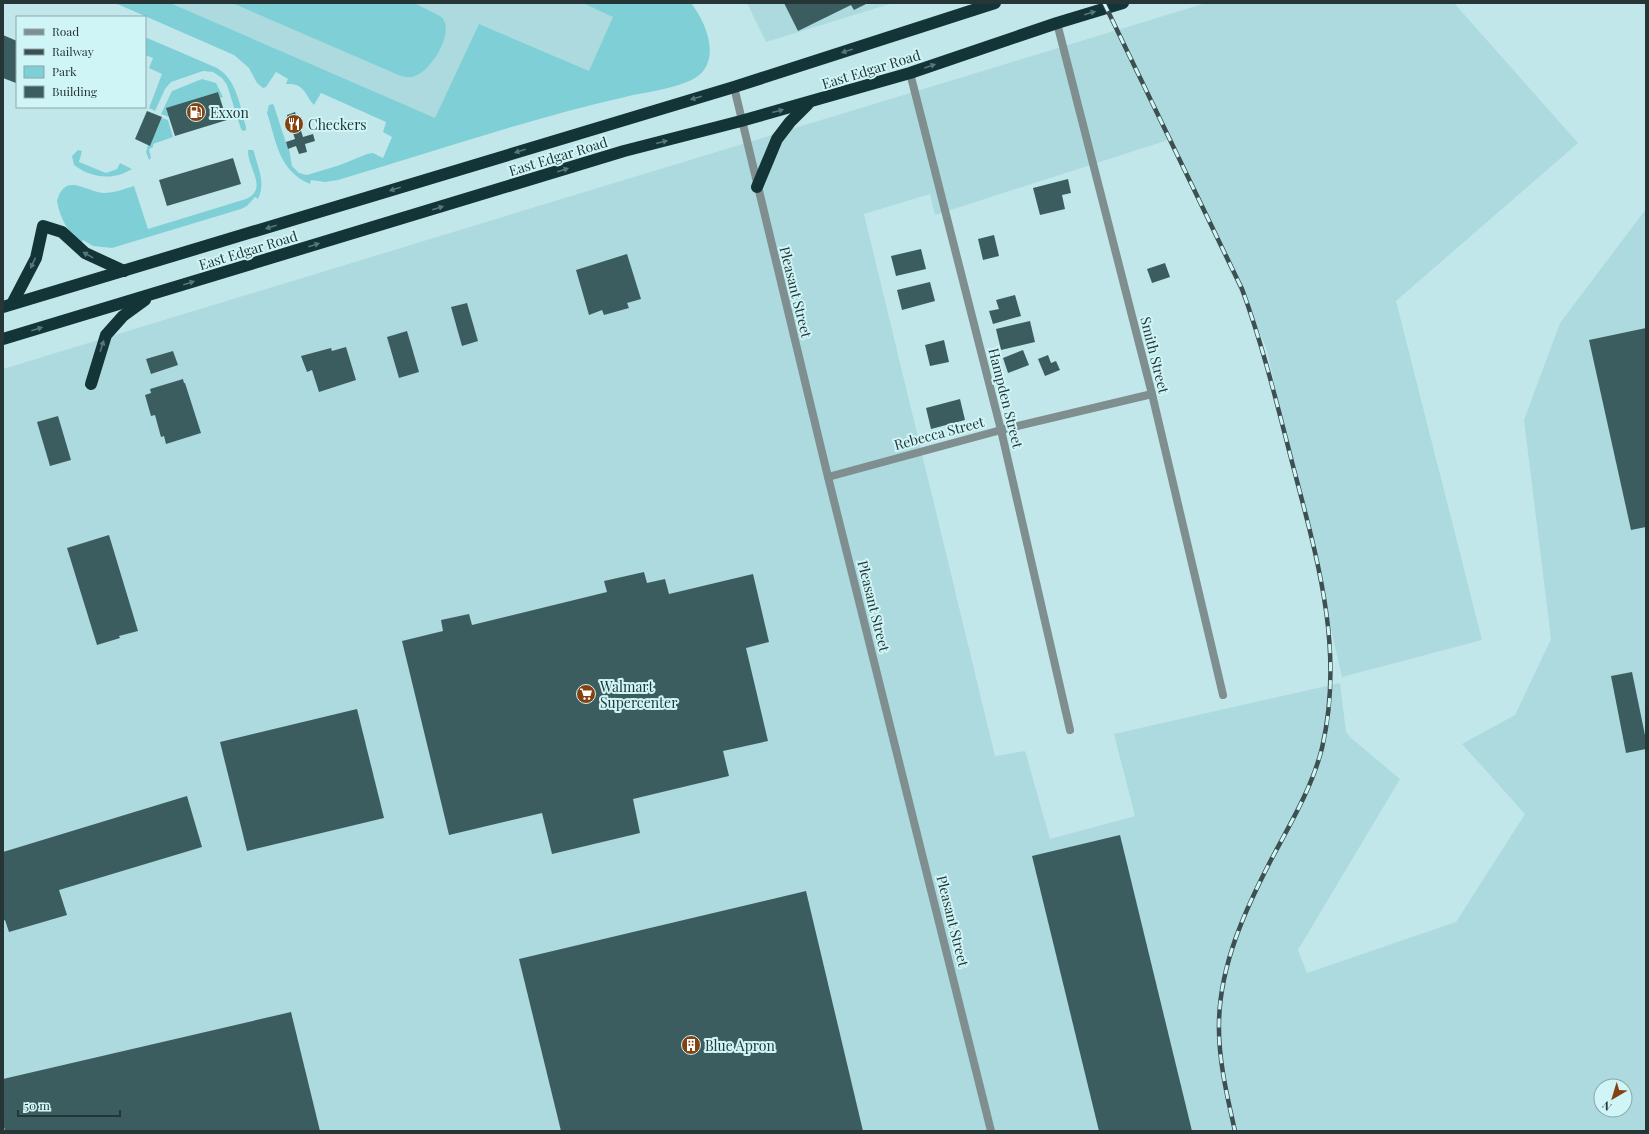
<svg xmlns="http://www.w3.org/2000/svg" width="1649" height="1134" font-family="'Playfair Display',serif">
  <rect width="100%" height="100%" fill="#c2e7ea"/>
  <g fill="#acdade" fill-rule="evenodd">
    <polygon points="122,3 676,3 694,40 441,142"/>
    <polygon points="747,3 893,3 766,42"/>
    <path d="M 1206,3 L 1454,3 L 1578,143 L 1396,301 L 1482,640 L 1342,677 L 1266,347 L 1168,140 L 935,215 L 930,194 L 864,214 L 995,756 L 1025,751 L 1050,839 L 1135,816 L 1114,734 L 1340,683 L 1346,732 L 1351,738 L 1400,779 L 1298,950 L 1307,973 L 1456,922 L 1525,814 L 1462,744 L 1515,715 L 1551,639 L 1524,420 L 1560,323 L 1646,209 L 1646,1131 L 3,1131 L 3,369 ZM 1601,1086 L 1625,1086 L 1625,1110 L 1601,1110 Z"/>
  </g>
  <g fill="#7fd0d6">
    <path d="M 115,3 L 170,3 L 435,118 L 479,24 L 589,71 L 613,17 L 583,3 L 691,3 C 704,20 718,50 704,70 C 693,87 645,92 625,97 C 528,119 433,152 338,180 L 325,182 L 311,180 L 310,184 C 278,170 277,143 267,113 L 269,105 L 273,104 L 274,106 L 288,149 L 289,149 L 292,166 L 299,173 L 307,175 L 340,165 L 367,154 L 373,153 L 383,158 L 392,137 L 383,132 L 386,122 L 321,93 L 314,105 C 304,94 305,83 286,84 L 288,79 L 276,72 L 266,87 L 263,88 L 257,83 L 249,68 L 234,55 Z"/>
    <path d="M 232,3 L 414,3 L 440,16 C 458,29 430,75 411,77 C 402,78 394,73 387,70 Z"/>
    <path d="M 145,37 L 217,68 C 237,80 240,106 246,127 L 246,130 L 243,131 L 241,129 L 227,85 L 222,78 L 213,72 L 203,71 L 171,82 L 165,89 L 155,111 L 149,108 L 162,74 L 149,68 L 153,58 L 145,55 Z"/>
    <polygon points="202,79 216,83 223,97 220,98 218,92 167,108 169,117 161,114 172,91"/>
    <polygon points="162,118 168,120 173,137 153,144 153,147 149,149 151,158 149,160 146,152 148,145 150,145"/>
    <path d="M 78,150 L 82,151 L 79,162 L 106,173 L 117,169 L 120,163 L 132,169 C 113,181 91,178 74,165 L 72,156 Z"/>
    <path d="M 248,150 L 253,150 L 254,152 C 258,168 266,183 258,199 L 255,197 L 247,206 L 241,209 L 112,248 L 93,246 L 83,240 L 81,244 C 68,232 60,219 57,201 C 65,171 86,192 104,193 C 114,193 124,189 134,186 L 148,229 L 246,199 C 269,189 247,167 248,150 Z"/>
  </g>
  <g fill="#3c5d5f">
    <polygon points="784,3 868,3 854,10 851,5 798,31"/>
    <polygon points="3,35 17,41 16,83 3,78"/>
    <polygon points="218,92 227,120 175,136 166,108"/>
    <polygon points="147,111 162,117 150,146 135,139"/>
    <polygon points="295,112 303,137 313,134 315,141 305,144 307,152 299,154 296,146 288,149 286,142 295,139 287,115"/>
    <polygon points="233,158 241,184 167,206 159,180"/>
    <polygon points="1068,179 1071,193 1062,195 1065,209 1040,215 1033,188"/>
    <polygon points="994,235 999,256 983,260 978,239"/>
    <polygon points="921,249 926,269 896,276 891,256"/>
    <polygon points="627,254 641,299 627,303 629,308 604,315 602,310 589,315 576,270"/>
    <polygon points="1165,263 1170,277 1152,283 1147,269"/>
    <polygon points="930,282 935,301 902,310 897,290"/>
    <polygon points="1015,295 1021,316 993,324 989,311 999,309 996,300"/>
    <polygon points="467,303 478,341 462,346 451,307"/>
    <polygon points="1030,321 1035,342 1001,350 996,329"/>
    <polygon points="1646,328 1646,527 1631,530 1589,340"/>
    <polygon points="407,331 419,372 399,378 387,337"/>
    <polygon points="944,340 949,362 930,366 925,345"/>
    <polygon points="346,347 356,380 319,392 312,370 307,372 301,356 331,348 332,351"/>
    <polygon points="1023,350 1029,365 1008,373 1003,358"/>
    <polygon points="173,351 178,365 151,374 146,359"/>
    <polygon points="1048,355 1051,363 1056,361 1060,370 1045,376 1038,359"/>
    <polygon points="183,379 184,383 185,383 201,433 166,444 164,436 161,437 155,415 151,416 145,395 151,393 150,389"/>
    <polygon points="960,399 965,420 931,429 926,408"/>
    <polygon points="58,416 71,460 50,466 37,422"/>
    <polygon points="109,535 138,631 119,636 120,638 97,645 67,548"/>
    <polygon points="644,572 647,583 665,579 669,594 753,574 769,642 746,648 768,741 723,751 729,776 633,799 640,833 552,854 542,813 449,835 402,641 443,631 441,620 469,614 472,625 607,592 604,581"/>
    <polygon points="1632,672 1646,740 1646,749 1626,753 1611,676"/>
    <polygon points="357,709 384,818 247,851 220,742"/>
    <polygon points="187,796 202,847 59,890 67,915 9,932 5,920 3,921 3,852"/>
    <polygon points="1120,835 1192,1131 1099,1131 1032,856"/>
    <polygon points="806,891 863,1131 561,1131 519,959"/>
    <polygon points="291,1012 320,1131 5,1131 3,1123 3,1079"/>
  </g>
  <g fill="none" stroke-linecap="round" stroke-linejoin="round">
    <g stroke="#7f8e8f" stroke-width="8">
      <polyline points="1057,23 1152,394 1223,695"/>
      <polyline points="910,73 1001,430 1070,730"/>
      <polyline points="734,87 828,477 991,1131"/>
      <polyline points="828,477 1001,430 1152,394"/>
    </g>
    <g stroke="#143537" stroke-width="12">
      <polyline points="757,187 777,139 790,122 808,104"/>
      <polyline points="12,304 36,258 43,226 62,232 85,253 124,271"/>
      <polyline points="3,307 734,87 995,3"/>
      <polyline points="3,339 624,151 741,121 910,73 1057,23 1123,3"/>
      <polyline points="91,384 106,335 123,316 145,300"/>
    </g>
    <g stroke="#3d4f50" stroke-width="4.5">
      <path id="rail" d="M 1104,3 L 1242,289 C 1263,346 1277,404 1292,462 C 1317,558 1345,649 1322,748 C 1312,788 1290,824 1271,860 C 1245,910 1220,965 1219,1022 C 1218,1058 1227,1096 1235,1131"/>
    </g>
    <use href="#rail" stroke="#cff5f7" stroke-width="3" stroke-dasharray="9" stroke-linecap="butt"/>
  </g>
  <defs><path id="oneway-solid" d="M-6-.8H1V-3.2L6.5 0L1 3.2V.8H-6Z"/></defs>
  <g fill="#55787a">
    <use href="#oneway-solid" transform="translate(1090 13) rotate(-16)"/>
    <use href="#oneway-solid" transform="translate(847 51) rotate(162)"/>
    <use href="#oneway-solid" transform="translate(930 66) rotate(-19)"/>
    <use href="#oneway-solid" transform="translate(696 98) rotate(164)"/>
    <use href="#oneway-solid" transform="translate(778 111) rotate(-15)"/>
    <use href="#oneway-solid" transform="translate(662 142) rotate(-14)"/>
    <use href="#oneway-solid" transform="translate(520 151) rotate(163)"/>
    <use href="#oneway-solid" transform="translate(563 170) rotate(-17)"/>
    <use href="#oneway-solid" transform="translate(395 189) rotate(163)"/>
    <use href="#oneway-solid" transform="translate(438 208) rotate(-17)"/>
    <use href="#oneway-solid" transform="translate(271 227) rotate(163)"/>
    <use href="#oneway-solid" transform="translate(314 245) rotate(-17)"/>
    <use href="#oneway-solid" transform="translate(88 255) rotate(-151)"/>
    <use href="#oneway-solid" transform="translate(33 263) rotate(115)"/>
    <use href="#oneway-solid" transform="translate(189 283) rotate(-17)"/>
    <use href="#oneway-solid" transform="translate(37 329) rotate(-17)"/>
    <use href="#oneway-solid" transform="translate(102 346) rotate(-72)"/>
  </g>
  <defs>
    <g id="fuel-disc" transform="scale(1)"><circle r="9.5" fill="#844211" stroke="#cff5f7"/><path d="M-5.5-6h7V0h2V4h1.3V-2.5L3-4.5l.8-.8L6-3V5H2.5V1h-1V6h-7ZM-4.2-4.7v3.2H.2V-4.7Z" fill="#fff"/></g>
    <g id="restaurant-disc" transform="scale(1)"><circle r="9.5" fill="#844211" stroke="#cff5f7"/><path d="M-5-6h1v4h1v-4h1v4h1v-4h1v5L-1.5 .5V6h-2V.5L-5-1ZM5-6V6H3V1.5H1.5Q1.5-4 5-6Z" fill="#fff"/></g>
    <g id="supermarket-disc" transform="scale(1)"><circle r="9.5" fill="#844211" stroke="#cff5f7"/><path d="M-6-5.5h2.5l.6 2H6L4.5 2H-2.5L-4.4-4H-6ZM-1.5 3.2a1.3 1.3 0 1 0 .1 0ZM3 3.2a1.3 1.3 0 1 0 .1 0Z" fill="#fff"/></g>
    <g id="building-disc" transform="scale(1)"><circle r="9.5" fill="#844211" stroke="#cff5f7"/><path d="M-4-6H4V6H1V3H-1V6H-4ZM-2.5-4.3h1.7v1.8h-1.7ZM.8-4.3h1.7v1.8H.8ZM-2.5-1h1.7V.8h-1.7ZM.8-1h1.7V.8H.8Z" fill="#fff"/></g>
  </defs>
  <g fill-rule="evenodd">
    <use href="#fuel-disc" x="196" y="112"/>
    <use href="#restaurant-disc" x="294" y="124"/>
    <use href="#supermarket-disc" x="586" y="694"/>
    <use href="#building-disc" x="691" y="1045"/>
  </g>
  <g text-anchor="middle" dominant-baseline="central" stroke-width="4" stroke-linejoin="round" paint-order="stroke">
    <g font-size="14" fill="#263536" stroke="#cff5f7">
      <text transform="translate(871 69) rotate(-17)">East Edgar Road</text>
      <text transform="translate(558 156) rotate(-17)">East Edgar Road</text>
      <text transform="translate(248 250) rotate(-17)">East Edgar Road</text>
      <text transform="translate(796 292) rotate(76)">Pleasant Street</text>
      <text transform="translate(1155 355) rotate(76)">Smith Street</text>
      <text transform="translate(1006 398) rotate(76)">Hampden Street</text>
      <text transform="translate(939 433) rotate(-15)">Rebecca Street</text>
      <text transform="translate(874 606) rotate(76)">Pleasant Street</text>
      <text transform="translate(953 921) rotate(76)">Pleasant Street</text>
    </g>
    <g font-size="14" fill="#263536" stroke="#cff5f7" text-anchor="start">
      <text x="210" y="112">Exxon</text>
      <text x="308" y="124">Checkers</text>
      <text x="600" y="686">Walmart<tspan x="600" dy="16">Supercenter</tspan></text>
      <text x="705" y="1045">Blue Apron</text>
    </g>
  </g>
  <rect width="1649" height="1134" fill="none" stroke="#263536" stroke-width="8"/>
  <rect x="16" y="16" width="130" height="92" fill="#cff5f7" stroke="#8ba8aa"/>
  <rect x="24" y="29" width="20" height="6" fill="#7f8e8f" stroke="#8ba8aa"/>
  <text x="52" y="36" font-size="12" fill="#263536">Road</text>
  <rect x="24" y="49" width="20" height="6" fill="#3d4f50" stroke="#8ba8aa"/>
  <text x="52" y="56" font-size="12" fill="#263536">Railway</text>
  <rect x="24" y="66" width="20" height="12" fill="#7fd0d6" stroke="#8ba8aa"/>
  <text x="52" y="76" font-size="12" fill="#263536">Park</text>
  <rect x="24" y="86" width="20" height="12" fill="#3c5d5f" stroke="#8ba8aa"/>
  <text x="52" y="96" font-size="12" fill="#263536">Building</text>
  <g transform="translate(1613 1098) rotate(218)"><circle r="19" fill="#cff5f7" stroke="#8ba8aa"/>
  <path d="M0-3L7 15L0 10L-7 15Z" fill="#844211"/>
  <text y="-6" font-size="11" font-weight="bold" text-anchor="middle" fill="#263536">N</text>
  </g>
  <path d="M18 1110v6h102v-6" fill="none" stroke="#263536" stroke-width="2"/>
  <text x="24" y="1110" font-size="12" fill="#263536" stroke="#cff5f7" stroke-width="3" paint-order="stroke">50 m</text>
</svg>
